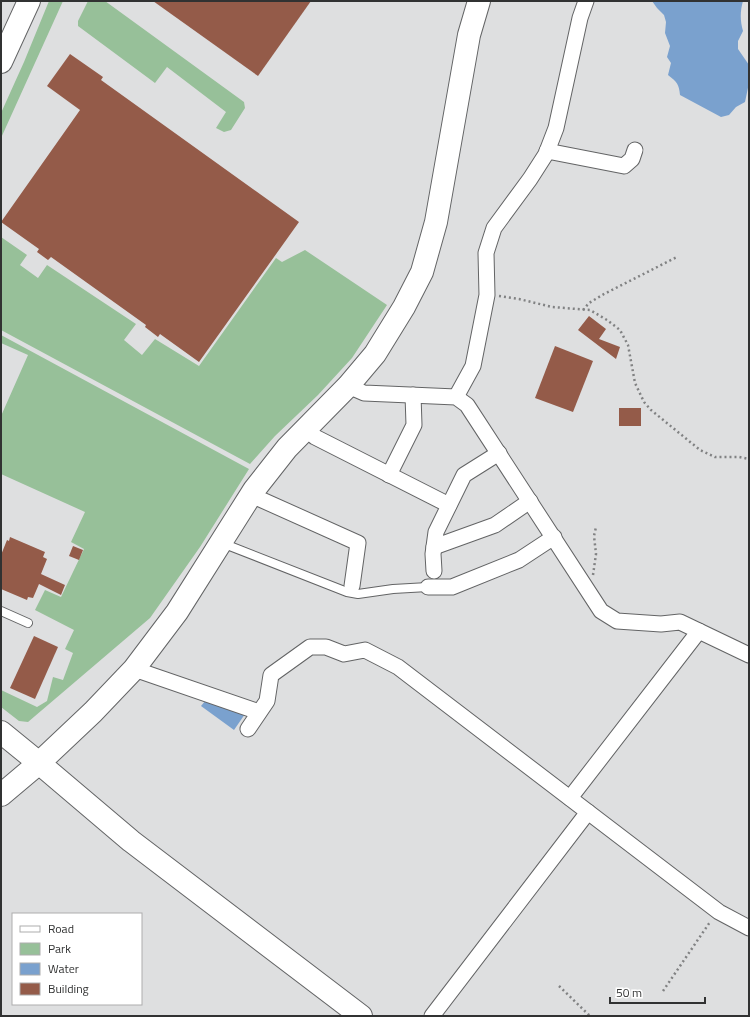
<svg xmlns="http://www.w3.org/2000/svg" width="750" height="1017" font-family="'Titillium Web',sans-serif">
  <rect width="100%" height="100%" fill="#dedfe0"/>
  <g fill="#97c099">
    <polygon points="49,1 63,1 1,138 1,113 24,62"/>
    <polygon points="88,1 105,1 244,102 245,108 231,130 224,132 216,128 226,112 167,67 155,83 78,26 78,21"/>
    <polygon points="1,237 27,255 20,265 38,278 47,265 136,324 124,340 142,355 155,339 199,366 276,258 282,262 305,250 387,305 352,358 318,395 275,436 250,464 1,330"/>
    <polygon points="1,335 249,469 200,547 150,618 28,722 19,721 1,707 1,690 37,707 47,701 53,677 63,680 73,653 65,649 74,630 35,610 45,590 61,597 84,549 71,542 85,512 1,474 1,416 28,355 1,343"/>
  </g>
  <g fill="#7aa1ce">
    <path d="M 652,1 L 743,1 C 740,11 740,21 743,31 L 738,41 L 738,49 L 749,65 L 749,83 L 745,102 L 736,107 L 729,115 L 721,117 L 680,95 C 679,84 677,82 668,75 L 671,63 L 667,57 L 670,46 L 665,33 L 666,22 L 664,15 L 657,8 Z"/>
    <polygon points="206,700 245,714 234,730 201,706"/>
  </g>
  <g fill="#945b49">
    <polygon points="153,1 311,1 258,76"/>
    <polygon points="70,54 103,77 101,80 299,222 199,362 160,334 158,337 145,327 146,325 51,257 48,260 37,252 39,249 1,222 80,110 47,86"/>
    <polygon points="589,316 606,329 599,339 620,347 616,359 578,330"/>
    <polygon points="555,346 593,361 573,412 535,398"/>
    <rect x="619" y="408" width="22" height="18"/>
    <polygon points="10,537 45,552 43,557 47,559 41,574 65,585 61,595 39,584 33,598 28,597 27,600 1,589 1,555 7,540 9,541"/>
    <polygon points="73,546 83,550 79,560 69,556"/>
    <polygon points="34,636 58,647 35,699 10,688"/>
  </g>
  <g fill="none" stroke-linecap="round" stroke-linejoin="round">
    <g stroke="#636465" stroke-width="10">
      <g id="lane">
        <polyline points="222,543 347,592 358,594 393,589 428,587"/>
        <polyline points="1,611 28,623"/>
      </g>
    </g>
    <g stroke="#636465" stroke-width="17">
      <g id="street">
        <polyline points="547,151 624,166 632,159 635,150"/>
        <polyline points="348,386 364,393 456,397 467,405 601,611 617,621 661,624 680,622 749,655"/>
        <polyline points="456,397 473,366 487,295 486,253 494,228 530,179 546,154 556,128 580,18 586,1"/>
        <polyline points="305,429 315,437 449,505"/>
        <polyline points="389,475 414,425 413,395"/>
        <polyline points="251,495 358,543 352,586"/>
        <polyline points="434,547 495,525 530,501"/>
        <polyline points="434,571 433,554 436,532 464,475 499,453"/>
        <polyline points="428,587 452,587 519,560 554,537"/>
        <polyline points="134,669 259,712"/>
        <polyline points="248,729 267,701 271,675 310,647 326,647 344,654 365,650 398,667 719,912 749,928"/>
        <polyline points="570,798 699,631"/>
        <polyline points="432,1016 588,812"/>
      </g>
    </g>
    <g stroke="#636465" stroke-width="24">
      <g id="secondary">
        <polyline points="1,62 29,1"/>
        <polyline points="1,732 39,763 131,841 361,1016"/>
        <polyline points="1,795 39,763 93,712 134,669 177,612 254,490 287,448 348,386 375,354 404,307 422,272 436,222 469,35 479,1"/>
      </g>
    </g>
    <g stroke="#818283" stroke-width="2.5" stroke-dasharray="2 3" stroke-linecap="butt">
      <polyline points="499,296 519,299 552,307 590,310 607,320 620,330 628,345 635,383 644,402 651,410 700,450 715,457 739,457 749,459"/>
      <polyline points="583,310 589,303 604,294 677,257"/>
      <polyline points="593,575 596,554 594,536 596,527"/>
      <polyline points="559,986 590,1016"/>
      <polyline points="663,991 710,922"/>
    </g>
    <use href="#lane" stroke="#fff" stroke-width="8"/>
    <use href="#street" stroke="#fff" stroke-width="15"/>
    <use href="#secondary" stroke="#fff" stroke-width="22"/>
  </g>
  <rect width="750" height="1017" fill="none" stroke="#313232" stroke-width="4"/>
  <rect x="12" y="913" width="130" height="92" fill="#ffffff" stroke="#adadad"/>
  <rect x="20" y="926" width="20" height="6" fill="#ffffff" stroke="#adadad"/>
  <text x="48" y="933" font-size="12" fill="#313232">Road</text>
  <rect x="20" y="943" width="20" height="12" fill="#97c099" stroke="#adadad"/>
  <text x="48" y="953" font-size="12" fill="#313232">Park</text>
  <rect x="20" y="963" width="20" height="12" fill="#7aa1ce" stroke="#adadad"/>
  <text x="48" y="973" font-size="12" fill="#313232">Water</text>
  <rect x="20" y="983" width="20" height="12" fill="#945b49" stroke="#adadad"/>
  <text x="48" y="993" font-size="12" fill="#313232">Building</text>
  <path d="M610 997v6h95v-6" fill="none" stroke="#313232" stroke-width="2"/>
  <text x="616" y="997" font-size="12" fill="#313232" stroke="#ffffff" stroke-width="3" paint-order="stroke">50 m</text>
</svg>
